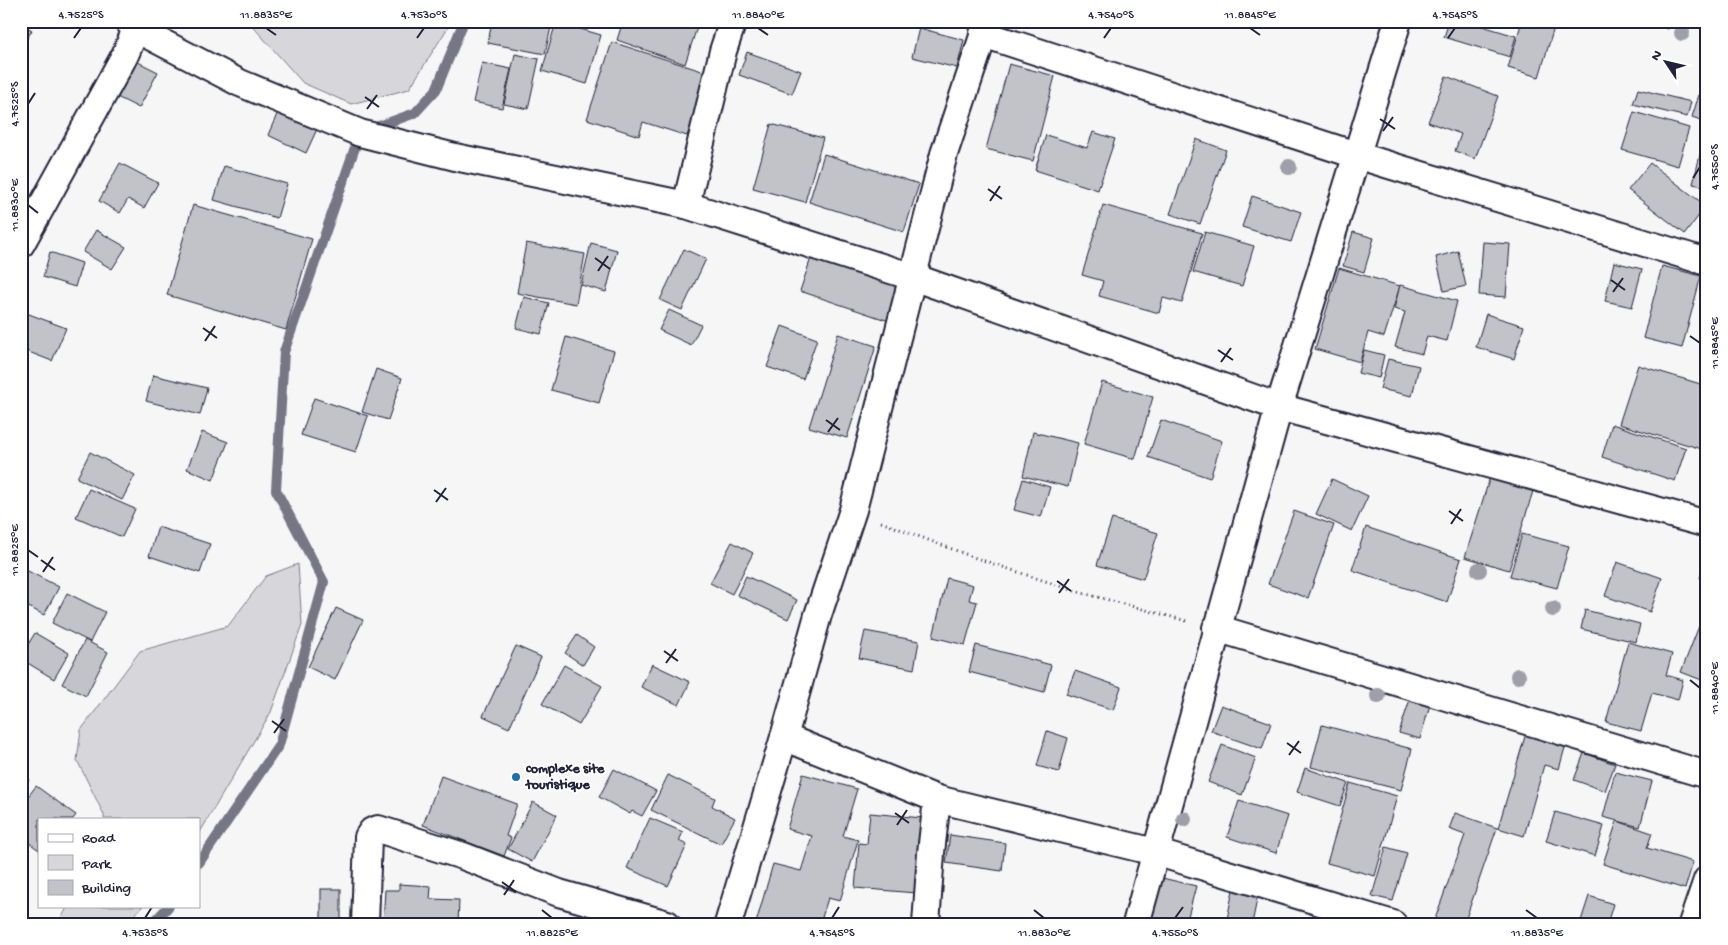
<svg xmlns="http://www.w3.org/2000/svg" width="1728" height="945" font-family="'Gochi Hand',sans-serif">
  <rect width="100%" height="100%" fill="#f6f6f7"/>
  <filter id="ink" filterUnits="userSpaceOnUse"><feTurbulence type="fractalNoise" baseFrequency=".02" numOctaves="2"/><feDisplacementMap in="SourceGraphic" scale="10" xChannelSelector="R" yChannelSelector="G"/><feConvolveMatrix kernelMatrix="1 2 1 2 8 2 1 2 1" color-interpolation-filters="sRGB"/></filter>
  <g filter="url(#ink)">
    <g fill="#d7d7db" stroke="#7c7c8b">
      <polygon points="248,21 452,21 409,89 351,104 303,83"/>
      <polygon points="298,564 302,625 271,712 199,834 199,819 104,819 104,815 77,760 81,730 140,651 228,626 266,576"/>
      <polygon points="68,906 143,906 126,924 58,924"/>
    </g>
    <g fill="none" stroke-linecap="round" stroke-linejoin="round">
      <g stroke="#767685" stroke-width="10">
        <polyline points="199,863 279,745 324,582 276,490 284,352 360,133 415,113 436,90 464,21"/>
        <polyline points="152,924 169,906"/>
      </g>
    </g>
    <g fill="#c2c2c9" stroke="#22223b">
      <polygon points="492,21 522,21 551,27 545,54 488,43"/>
      <polygon points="623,21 699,21 685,64 617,40"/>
      <polygon points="1449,21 1465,21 1516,36 1510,57 1444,37"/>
      <polygon points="1522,21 1556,21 1539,77 1508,68"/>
      <polygon points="1647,21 1671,21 1668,29"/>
      <polygon points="556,22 601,35 587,84 542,71"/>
      <polygon points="21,24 32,30 21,49"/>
      <polygon points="919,28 964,40 957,68 912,57"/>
      <polygon points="612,42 708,73 687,136 643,122 639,136 587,119"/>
      <polygon points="747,52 801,71 792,94 739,75"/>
      <polygon points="515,54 539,59 528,109 504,104"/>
      <polygon points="132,59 158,72 139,108 113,95"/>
      <polygon points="482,63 511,69 502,108 473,102"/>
      <polygon points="1009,64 1055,76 1033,161 986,149"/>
      <polygon points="1707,69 1707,122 1692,117"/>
      <polygon points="1446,76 1498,96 1475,159 1455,151 1461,134 1428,122"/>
      <polygon points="1638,89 1691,102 1687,117 1633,104"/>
      <polygon points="278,112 317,129 306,153 268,135"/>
      <polygon points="1634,112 1689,128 1678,166 1622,150"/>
      <polygon points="771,124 823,138 805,202 753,188"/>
      <polygon points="1706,130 1707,130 1707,187 1693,184"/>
      <polygon points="1093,132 1115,139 1098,190 1035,170 1046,135 1087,148"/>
      <polygon points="1196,139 1226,150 1200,224 1170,214"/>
      <polygon points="824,154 919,184 904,232 809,202"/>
      <polygon points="120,163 158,183 144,208 128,199 120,213 99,201"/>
      <polygon points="1650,163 1706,206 1685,234 1628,190"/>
      <polygon points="224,166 287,184 277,218 214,200"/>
      <polygon points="1252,196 1301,212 1291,242 1242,227"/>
      <polygon points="193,205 312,239 286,330 167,295"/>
      <polygon points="1103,205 1202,233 1182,303 1163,298 1159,313 1099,296 1103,281 1082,275"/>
      <polygon points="96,230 126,247 112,269 83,252"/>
      <polygon points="1205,232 1254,246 1242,286 1193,272"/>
      <polygon points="1353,232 1374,238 1364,272 1343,266"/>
      <polygon points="1483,242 1510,244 1506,297 1479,295"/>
      <polygon points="526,243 585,254 576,304 517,293"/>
      <polygon points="591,243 617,250 606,292 581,285"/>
      <polygon points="684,249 706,259 682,310 660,300"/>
      <polygon points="814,249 903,279 889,321 800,291"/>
      <polygon points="1458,251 1466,286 1444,291 1436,257"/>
      <polygon points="50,252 82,263 75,287 43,277"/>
      <polygon points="1614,262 1642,269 1632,307 1605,301"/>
      <polygon points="1662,266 1701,276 1682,348 1643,338"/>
      <polygon points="1339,268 1400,286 1384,337 1368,332 1360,362 1315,349"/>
      <polygon points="1400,285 1457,301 1447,341 1427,336 1422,354 1395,347 1405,312 1394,309"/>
      <polygon points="524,297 549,303 541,334 516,328"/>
      <polygon points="669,310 701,325 691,345 659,330"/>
      <polygon points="21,311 66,328 52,361 21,349"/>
      <polygon points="1486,314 1524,326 1514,359 1476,347"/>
      <polygon points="782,326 817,339 803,379 767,367"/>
      <polygon points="838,334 876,346 847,438 809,427"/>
      <polygon points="566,337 614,351 599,403 551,390"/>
      <polygon points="1364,350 1384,355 1379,378 1358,373"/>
      <polygon points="1388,359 1419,366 1412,396 1380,389"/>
      <polygon points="1638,365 1707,386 1707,445 1705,450 1619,424"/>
      <polygon points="376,369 402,378 388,420 362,412"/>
      <polygon points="153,375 207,388 200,415 146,401"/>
      <polygon points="1102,382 1153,397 1135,459 1084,444"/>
      <polygon points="314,398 368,416 356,452 301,435"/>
      <polygon points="1161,420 1222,441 1210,478 1148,457"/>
      <polygon points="1612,424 1686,448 1675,481 1602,457"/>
      <polygon points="202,432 228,442 213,480 187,469"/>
      <polygon points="1033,432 1078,443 1068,487 1023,476"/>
      <polygon points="90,452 135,475 122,500 77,478"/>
      <polygon points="1490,477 1533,491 1509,570 1465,557"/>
      <polygon points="1023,479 1050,487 1041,517 1014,510"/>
      <polygon points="1332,479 1368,496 1352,531 1316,514"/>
      <polygon points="89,489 135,509 122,537 76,517"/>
      <polygon points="1294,511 1334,525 1308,598 1268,584"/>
      <polygon points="1112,519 1158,533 1143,579 1097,565"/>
      <polygon points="158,527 210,544 200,573 149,556"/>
      <polygon points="1366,527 1461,559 1447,602 1352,570"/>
      <polygon points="1522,534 1569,546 1557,588 1510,576"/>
      <polygon points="732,542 753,553 732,594 710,583"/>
      <polygon points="1707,557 1707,580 1700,578"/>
      <polygon points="1617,562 1662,578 1650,612 1605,596"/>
      <polygon points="22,568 59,587 44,615 21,603"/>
      <polygon points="746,576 797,600 788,619 737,595"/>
      <polygon points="947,578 973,585 969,600 977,602 965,645 933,637"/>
      <polygon points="67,593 105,612 90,642 52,623"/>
      <polygon points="336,608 363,620 335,680 308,667"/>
      <polygon points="1585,610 1640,624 1636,642 1581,629"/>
      <polygon points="1699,626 1707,629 1707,682 1681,672"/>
      <polygon points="865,631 919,641 914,669 859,658"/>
      <polygon points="35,633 69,653 54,679 21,659 21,656"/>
      <polygon points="577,635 594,647 583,665 565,653"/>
      <polygon points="85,640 108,652 86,696 62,684"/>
      <polygon points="1628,642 1672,654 1666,675 1683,680 1678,700 1652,693 1641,731 1606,722"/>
      <polygon points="976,645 1051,665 1044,692 969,672"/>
      <polygon points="516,646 541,657 509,728 483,716"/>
      <polygon points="652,664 690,682 679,705 641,687"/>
      <polygon points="564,665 602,686 579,725 542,704"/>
      <polygon points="1075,671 1121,687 1113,710 1066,694"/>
      <polygon points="1412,693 1432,698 1420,739 1399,733"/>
      <polygon points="1221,705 1271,723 1262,749 1211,731"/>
      <polygon points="1322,725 1412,749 1401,790 1311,767"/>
      <polygon points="1047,731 1068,738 1059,772 1037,766"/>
      <polygon points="1526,733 1566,744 1559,769 1544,765 1524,836 1498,828"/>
      <polygon points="1222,745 1256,758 1242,795 1208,782"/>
      <polygon points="1584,753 1615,764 1605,791 1574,780"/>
      <polygon points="1305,768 1348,783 1340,806 1297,792"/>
      <polygon points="614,769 656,791 642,816 632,811 630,814 599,797"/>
      <polygon points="1615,772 1652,781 1640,827 1603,817"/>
      <polygon points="21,774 29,780 21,790"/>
      <polygon points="803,774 857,789 843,836 858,840 840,901 828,898 820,924 756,923 773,864 801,871 812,836 787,829"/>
      <polygon points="668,775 715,798 712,806 735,818 721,844 651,810"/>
      <polygon points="441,776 517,804 506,836 511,838 504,856 423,825"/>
      <polygon points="1350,783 1397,796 1375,876 1327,863"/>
      <polygon points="36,786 76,815 73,819 39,819 39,850 21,837 21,806"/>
      <polygon points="1239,801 1288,816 1276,853 1227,837"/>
      <polygon points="533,802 557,815 532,862 508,849"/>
      <polygon points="1555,812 1604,826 1595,856 1546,841"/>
      <polygon points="870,813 922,818 916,893 855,888 859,843 867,844"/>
      <polygon points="1455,813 1497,828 1464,924 1449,924 1435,919 1465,835 1449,829"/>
      <polygon points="650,818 683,832 679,841 687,845 668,886 627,868"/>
      <polygon points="1617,821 1652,833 1647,848 1693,862 1685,889 1603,864"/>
      <polygon points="950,835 1005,843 1002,871 946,863"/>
      <polygon points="1386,847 1407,853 1393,901 1372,896"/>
      <polygon points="1158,877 1196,886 1186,924 1147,924"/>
      <polygon points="399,884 431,886 430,899 459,900 458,924 383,924 385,890 399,890"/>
      <rect x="321" y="889" width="20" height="35"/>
      <polygon points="1233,890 1258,894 1252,924 1226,924"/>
      <polygon points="1589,896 1613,904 1607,924 1580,924"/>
    </g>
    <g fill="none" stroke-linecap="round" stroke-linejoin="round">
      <g stroke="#22223b" stroke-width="30">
        <g id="minor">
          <polyline points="128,21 136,29 240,83 360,133 455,157 686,205 913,277 1279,407 1707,524"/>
          <polyline points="983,34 1356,155 1707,262"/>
          <polyline points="686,205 723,51 733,21"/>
          <polyline points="21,244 125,55 136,29"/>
          <polyline points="1216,628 1707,775"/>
          <polyline points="784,737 937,799 1155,852 1393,924"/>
          <polyline points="365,924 368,837 372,831 378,829 463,856 559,893 667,924"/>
          <polyline points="728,924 784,737 818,615 853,510 944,154 988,21"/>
          <polyline points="926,924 931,853 937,799"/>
          <polyline points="1136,924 1279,407 1398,21"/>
          <polyline points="1692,924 1707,880"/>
        </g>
      </g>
      <polyline stroke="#22223b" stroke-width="3" stroke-dasharray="1 4" stroke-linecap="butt" points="881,522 973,557 1075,591 1187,621"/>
      <use href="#minor" stroke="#fff" stroke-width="26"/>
    </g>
    <g fill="#9f9faa">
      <circle cx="1682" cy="33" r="8"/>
      <circle cx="1289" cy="167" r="8"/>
      <circle cx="1479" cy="570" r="8"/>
      <circle cx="1553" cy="609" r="8"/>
      <circle cx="1518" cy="676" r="8"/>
      <circle cx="1378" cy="696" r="8"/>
      <circle cx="1184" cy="819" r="8"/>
    </g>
  </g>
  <path fill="none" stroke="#22223b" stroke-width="2" d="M 266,28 L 276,35M 758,28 L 768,35M 1250,28 L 1260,35M 74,38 L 81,28M 417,38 L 424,28M 1104,38 L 1111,28M 1448,38 L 1455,28M 365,97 L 379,107M 28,104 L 35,93M 367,109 L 377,95M 1380,119 L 1395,129M 1383,131 L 1393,117M 1693,178 L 1700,167M 988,189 L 1002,199M 990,201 L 1000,186M 28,205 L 38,213M 595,258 L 610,269M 598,271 L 608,256M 1611,280 L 1625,290M 1613,292 L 1623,278M 203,328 L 217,338M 1690,336 L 1700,343M 205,341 L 215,326M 1218,350 L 1233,360M 1221,362 L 1231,348M 826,420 L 840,430M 828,432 L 838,418M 434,490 L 448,500M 436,502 L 446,488M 1449,511 L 1463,521M 1451,524 L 1461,509M 28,550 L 38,557M 41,560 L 55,570M 43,572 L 53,557M 1057,581 L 1071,591M 1059,593 L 1069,579M 664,651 L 678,661M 666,663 L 676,649M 1690,680 L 1700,688M 272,721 L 286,731M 274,733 L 284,719M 1287,743 L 1301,753M 1289,755 L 1299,741M 895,813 L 909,823M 897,825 L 907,810M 502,882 L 516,892M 504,895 L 514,880M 542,910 L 552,918M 1034,910 L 1044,918M 1526,910 L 1537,918M 145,918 L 152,907M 832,918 L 839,907M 1175,918 L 1183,907"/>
  <circle fill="#1f6fb2" stroke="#fff" stroke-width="2" cx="516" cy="777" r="5"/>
  <g text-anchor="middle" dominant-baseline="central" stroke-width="4.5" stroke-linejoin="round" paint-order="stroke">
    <g font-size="14" font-weight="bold" fill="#22223b" stroke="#fff" text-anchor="start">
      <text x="526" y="769">complexe site<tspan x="526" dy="16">touristique</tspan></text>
    </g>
  </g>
  <rect width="1728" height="945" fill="none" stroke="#fff" stroke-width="55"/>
  <rect x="38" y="818" width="162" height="90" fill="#ffffff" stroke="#a7a7b1"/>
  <rect x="48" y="834" width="25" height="8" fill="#ffffff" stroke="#a7a7b1"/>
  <text x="82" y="842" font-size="15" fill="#22223b">Road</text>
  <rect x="48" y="855" width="25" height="15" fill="#d7d7db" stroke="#a7a7b1"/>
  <text x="82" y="868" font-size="15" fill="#22223b">Park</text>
  <rect x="48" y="880" width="25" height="15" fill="#c2c2c9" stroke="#a7a7b1"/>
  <text x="82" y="892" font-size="15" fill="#22223b">Building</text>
  <g transform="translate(1666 62) rotate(305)" stroke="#ffffff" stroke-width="4" paint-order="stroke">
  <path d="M0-4L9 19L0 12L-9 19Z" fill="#22223b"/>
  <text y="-8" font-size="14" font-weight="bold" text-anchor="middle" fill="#22223b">N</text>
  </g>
  <rect x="28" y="28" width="1672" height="890" fill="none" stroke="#22223b" stroke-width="2"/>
  <g font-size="12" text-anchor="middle" fill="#22223b">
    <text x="81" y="18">4.7525°S</text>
    <text x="266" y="18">11.8835°E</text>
    <text x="424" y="18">4.7530°S</text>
    <text x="758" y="18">11.8840°E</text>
    <text x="1111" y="18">4.7540°S</text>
    <text x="1250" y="18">11.8845°E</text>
    <text x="1455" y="18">4.7545°S</text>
    <text transform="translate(14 104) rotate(-90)" y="4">4.7525°S</text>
    <text transform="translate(1714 167) rotate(-90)" y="4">4.7550°S</text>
    <text transform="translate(14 205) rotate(-90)" y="4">11.8830°E</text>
    <text transform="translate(1714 343) rotate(-90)" y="4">11.8845°E</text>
    <text transform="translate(14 550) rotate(-90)" y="4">11.8825°E</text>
    <text transform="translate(1714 688) rotate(-90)" y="4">11.8840°E</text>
    <text x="145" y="936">4.7535°S</text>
    <text x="552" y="936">11.8825°E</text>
    <text x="832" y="936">4.7545°S</text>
    <text x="1044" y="936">11.8830°E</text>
    <text x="1175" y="936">4.7550°S</text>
    <text x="1537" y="936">11.8835°E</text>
  </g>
</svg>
